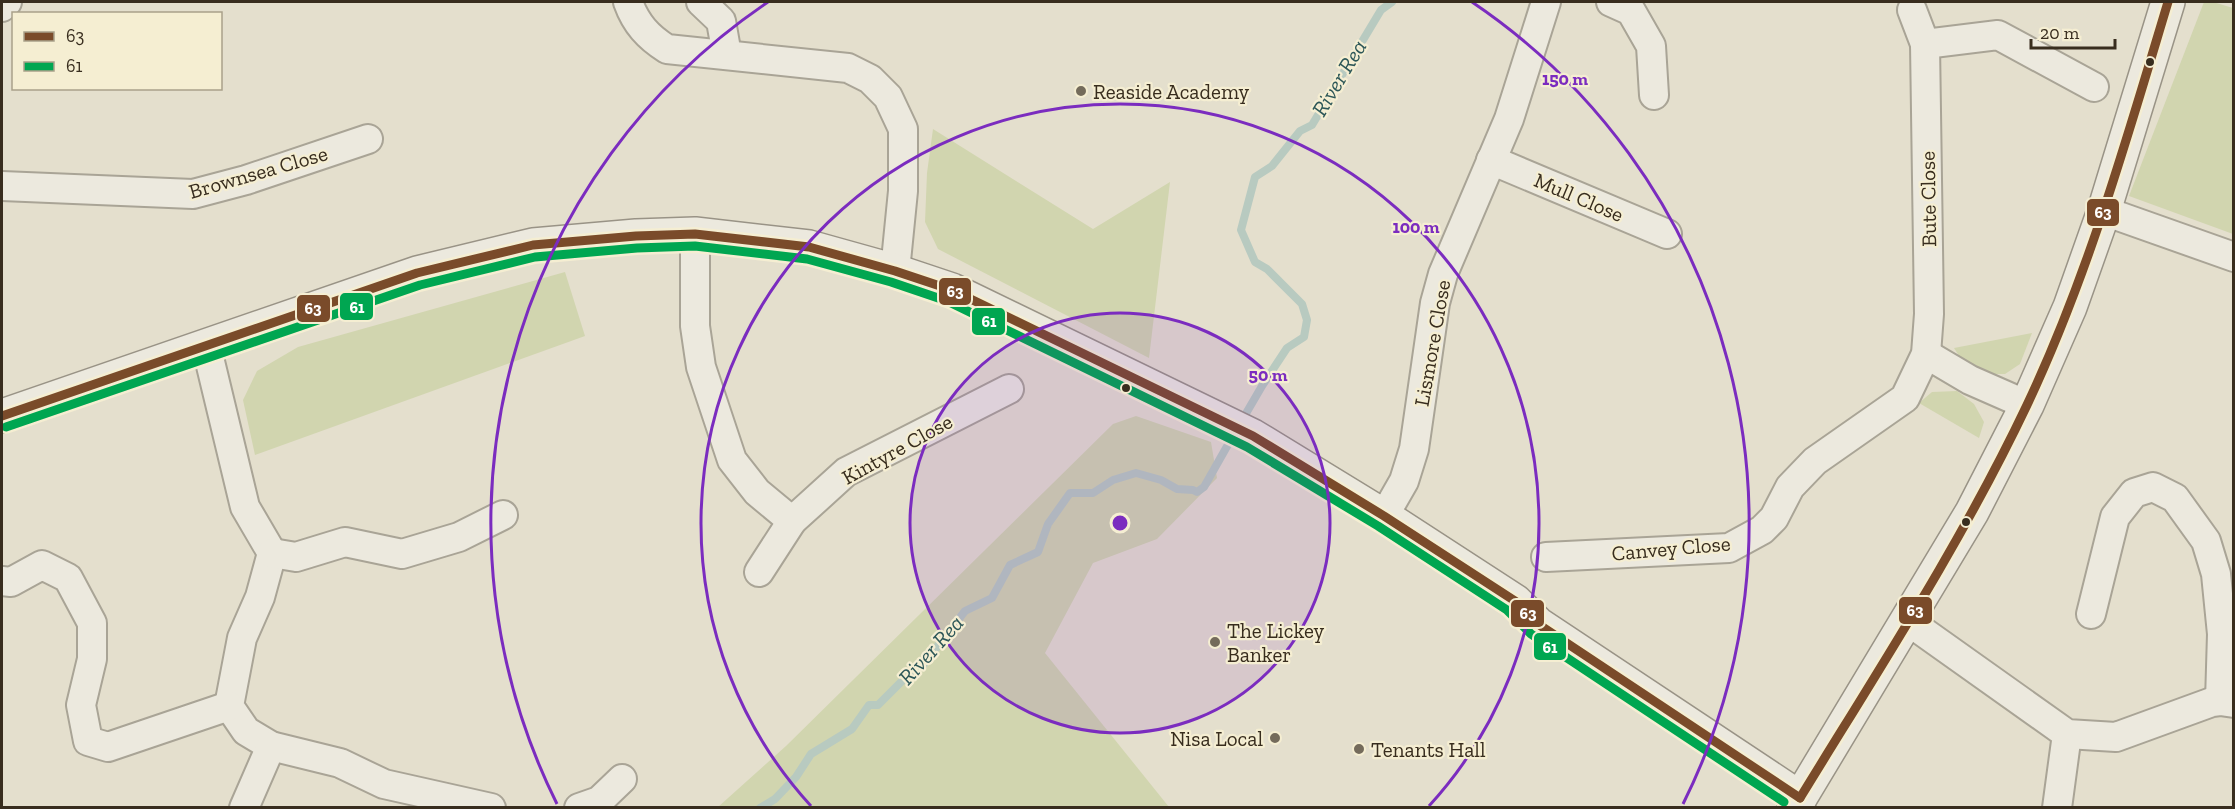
<svg xmlns="http://www.w3.org/2000/svg" width="2235" height="809" font-family="'Zilla Slab',serif">
  <rect width="100%" height="100%" fill="#e4dfcd"/>
  <g fill="#d1d5af">
    <polygon points="2204,2 2213,2 2233,8 2233,234 2129,196"/>
    <polygon points="933,129 1093,229 1170,182 1149,358 938,249 925,222 927,173"/>
    <polygon points="565,272 585,336 255,455 243,400 257,371 298,347"/>
    <polygon points="2032,333 2020,364 2005,374 1991,374 1963,362 1954,348"/>
    <polygon points="1957,391 1974,404 1984,422 1979,438 1919,403 1932,392"/>
    <polygon points="1136,416 1211,442 1217,478 1157,539 1093,563 1045,653 1169,807 718,807 786,746 1113,424"/>
  </g>
  <g fill="none" stroke-linecap="round" stroke-linejoin="round">
    <g stroke="#b8cac0" stroke-width="8">
      <polyline points="1241,422 1262,386 1287,348 1304,337 1307,320 1302,304 1267,269 1255,262 1241,230 1255,177 1272,166 1300,131 1312,125 1381,10 1392,2"/>
      <polyline points="760,808 775,799 796,777 811,754 852,729 869,705 878,705 905,678 923,665 965,611 992,598 1010,565 1038,552 1048,524 1070,493 1093,493 1113,480 1136,473 1161,480 1177,489 1193,490 1197,492 1204,487 1234,434"/>
    </g>
    <g stroke="#a9a496" stroke-width="32">
      <g id="street">
        <path d="M 628,2 C 636,24 648,37 667,49 L 848,68 L 870,79 L 888,97 L 903,129 L 903,191 L 895,271"/>
        <polyline points="701,2 721,21 727,55"/>
        <polyline points="1611,2 1631,11 1651,46 1654,95"/>
        <polyline points="2,7 7,2"/>
        <polyline points="1912,10 1925,44"/>
        <polyline points="1491,160 1667,234"/>
        <polyline points="2,186 193,194 246,180 368,139"/>
        <polyline points="2104,211 2234,257"/>
        <polyline points="695,234 695,326 701,367 732,460 757,492 792,521"/>
        <polyline points="206,345 245,507 272,553 260,597 242,638 229,706 246,731 271,746 340,763 384,784 491,808"/>
        <polyline points="1926,354 1970,380 2027,405"/>
        <polyline points="1384,516 1404,481 1414,449 1435,303 1443,274 1509,119 1546,2"/>
        <polyline points="272,553 296,557 345,542 402,554 459,537 503,515"/>
        <polyline points="1546,557 1729,548 1762,530 1774,518 1790,487 1815,461 1905,398 1926,354 1929,314 1925,44 1998,35 2094,87"/>
        <polyline points="759,572 792,521 846,472 1009,389"/>
        <polyline points="2,581 11,582 42,565 68,578 92,623 92,659 81,705 88,741 108,747 229,706"/>
        <polyline points="2091,614 2115,517 2134,493 2153,487 2175,498 2206,541 2216,574 2222,634 2220,701"/>
        <polyline points="1908,621 2067,734 2116,737 2212,702 2220,701 2234,703"/>
        <polyline points="244,808 271,746"/>
        <polyline points="579,808 599,801 622,779"/>
        <polyline points="2057,808 2067,734"/>
      </g>
    </g>
    <g stroke="#999386" stroke-width="36">
      <g id="secondary">
        <polyline points="2,416 417,273 533,245 636,236 695,234 809,247 895,271 952,290 1253,436 1384,516 1515,601 1538,624 1800,798"/>
        <polyline points="1794,808 1972,512 2027,405 2070,307 2104,211 2168,2"/>
      </g>
    </g>
    <use href="#street" stroke="#ece9de" stroke-width="28"/>
    <use href="#secondary" stroke="#ece9de" stroke-width="33"/>
    <g stroke="#f5eed2" stroke-width="14">
      <g id="bus-1">
        <polyline points="2,416 417,273 533,245 636,236 695,234 809,247 895,271 952,290 1253,436 1384,516 1515,601 1538,624 1800,798"/>
        <path d="M 1800,798 C 1879,669 1962,542 2027,405 C 2088,276 2127,138 2168,2"/>
      </g>
    </g>
    <g stroke="#f5eed2" stroke-width="14">
      <polyline id="bus-2" points="6,427 420,285 535,257 637,248 695,246 807,259 891,282 947,301 1247,447 1378,526 1507,610 1531,634 1784,802"/>
    </g>
    <use href="#bus-1" stroke="#7a4b2a" stroke-width="9"/>
    <use href="#bus-2" stroke="#00a651" stroke-width="9"/>
  </g>
  <circle cx="1120" cy="523" r="210" fill="#7b2cbf" fill-opacity=".12"/>
  <g fill="none" stroke="#7b2cbf" stroke-width="3">
    <circle cx="1120" cy="523" r="210"/>
    <path d="M811 806A419 419 0 1 1 1429 806"/>
    <path d="M557 804A629 629 0 0 1 768 2M1472 2A629 629 0 0 1 1683 804"/>
  </g>
  <g fill="#382d1e" stroke="#f5eed2" stroke-width="2">
    <circle cx="2150" cy="62" r="5"/>
    <circle cx="1126" cy="388" r="5"/>
    <circle cx="1966" cy="522" r="5"/>
  </g>
  <g fill="#746b5b" stroke="#f5eed2" stroke-width="2">
    <circle cx="1081" cy="91" r="6"/>
    <circle cx="1215" cy="642" r="6"/>
    <circle cx="1275" cy="738" r="6"/>
    <circle cx="1359" cy="749" r="6"/>
  </g>
  <g text-anchor="middle" dominant-baseline="central" stroke-width="4.5" stroke-linejoin="round" paint-order="stroke">
    <g font-size="21" fill="#382d1e" stroke="#f5eed2" text-anchor="start">
      <text x="1093" y="91">Reaside Academy</text>
      <text x="1227" y="630">The Lickey<tspan x="1227" dy="24">Banker</tspan></text>
      <text x="1263" y="738" text-anchor="end">Nisa Local</text>
      <text x="1371" y="749">Tenants Hall</text>
    </g>
    <g font-size="21" fill="#382d1e" stroke="#f5eed2">
      <text transform="translate(258 172) rotate(-16)">Brownsea Close</text>
      <text transform="translate(1579 197) rotate(23)">Mull Close</text>
      <text transform="translate(1928 199) rotate(-91)">Bute Close</text>
      <text transform="translate(1432 343) rotate(-80)">Lismore Close</text>
      <text transform="translate(897 449) rotate(-29)">Kintyre Close</text>
      <text transform="translate(1671 548) rotate(-5)">Canvey Close</text>
    </g>
    <g font-size="22" font-style="italic" fill="#2d5758" stroke="#f5eed2">
      <text transform="translate(1339 78) rotate(-59)">River Rea</text>
      <text transform="translate(931 650) rotate(-48)">River Rea</text>
    </g>
  </g>
  <circle cx="1120" cy="523" r="9" fill="#7b2cbf" stroke="#f5eed2" stroke-width="3"/>
  <g font-size="18" text-anchor="middle" font-weight="bold" fill="#7b2cbf" stroke="#f5eed2" stroke-width="4.5" stroke-linejoin="round" paint-order="stroke">
    <text x="1565" y="85">150 m</text>
    <text x="1416" y="233">100 m</text>
    <text x="1268" y="381">50 m</text>
  </g>
  <g stroke="#f5eed2" stroke-width="2">
    <rect x="2086" y="198" width="34" height="29" rx="6" fill="#7a4b2a"/>
    <rect x="938" y="277" width="34" height="29" rx="6" fill="#7a4b2a"/>
    <rect x="339" y="292" width="35" height="29" rx="6" fill="#00a651"/>
    <rect x="296" y="294" width="35" height="29" rx="6" fill="#7a4b2a"/>
    <rect x="971" y="307" width="35" height="29" rx="6" fill="#00a651"/>
    <rect x="1898" y="596" width="35" height="29" rx="6" fill="#7a4b2a"/>
    <rect x="1510" y="599" width="35" height="29" rx="6" fill="#7a4b2a"/>
    <rect x="1533" y="632" width="34" height="29" rx="6" fill="#00a651"/>
  </g>
  <g font-size="16" text-anchor="middle" font-weight="bold" fill="#fff">
    <text x="2103" y="218">63</text>
    <text x="955" y="297">63</text>
    <text x="357" y="313">61</text>
    <text x="313" y="314">63</text>
    <text x="989" y="327">61</text>
    <text x="1915" y="616">63</text>
    <text x="1528" y="619">63</text>
    <text x="1550" y="653">61</text>
  </g>
  <rect width="2235" height="809" fill="none" stroke="#382d1e" stroke-width="6"/>
  <rect x="12" y="12" width="210" height="78" fill="#f5eed2" stroke="#a9a18a" stroke-width="1.5"/>
  <rect x="24" y="32" width="30" height="9" fill="#7a4b2a" stroke="#a9a18a" stroke-width="1.5"/>
  <text x="66" y="42" font-size="18" fill="#382d1e">63</text>
  <rect x="24" y="62" width="30" height="9" fill="#00a651" stroke="#a9a18a" stroke-width="1.5"/>
  <text x="66" y="72" font-size="18" fill="#382d1e">61</text>
  <path d="M2031 39v9h84v-9" fill="none" stroke="#382d1e" stroke-width="3"/>
  <text x="2040" y="39" font-size="18" fill="#382d1e" stroke="#f5eed2" stroke-width="4.5" paint-order="stroke">20 m</text>
</svg>
